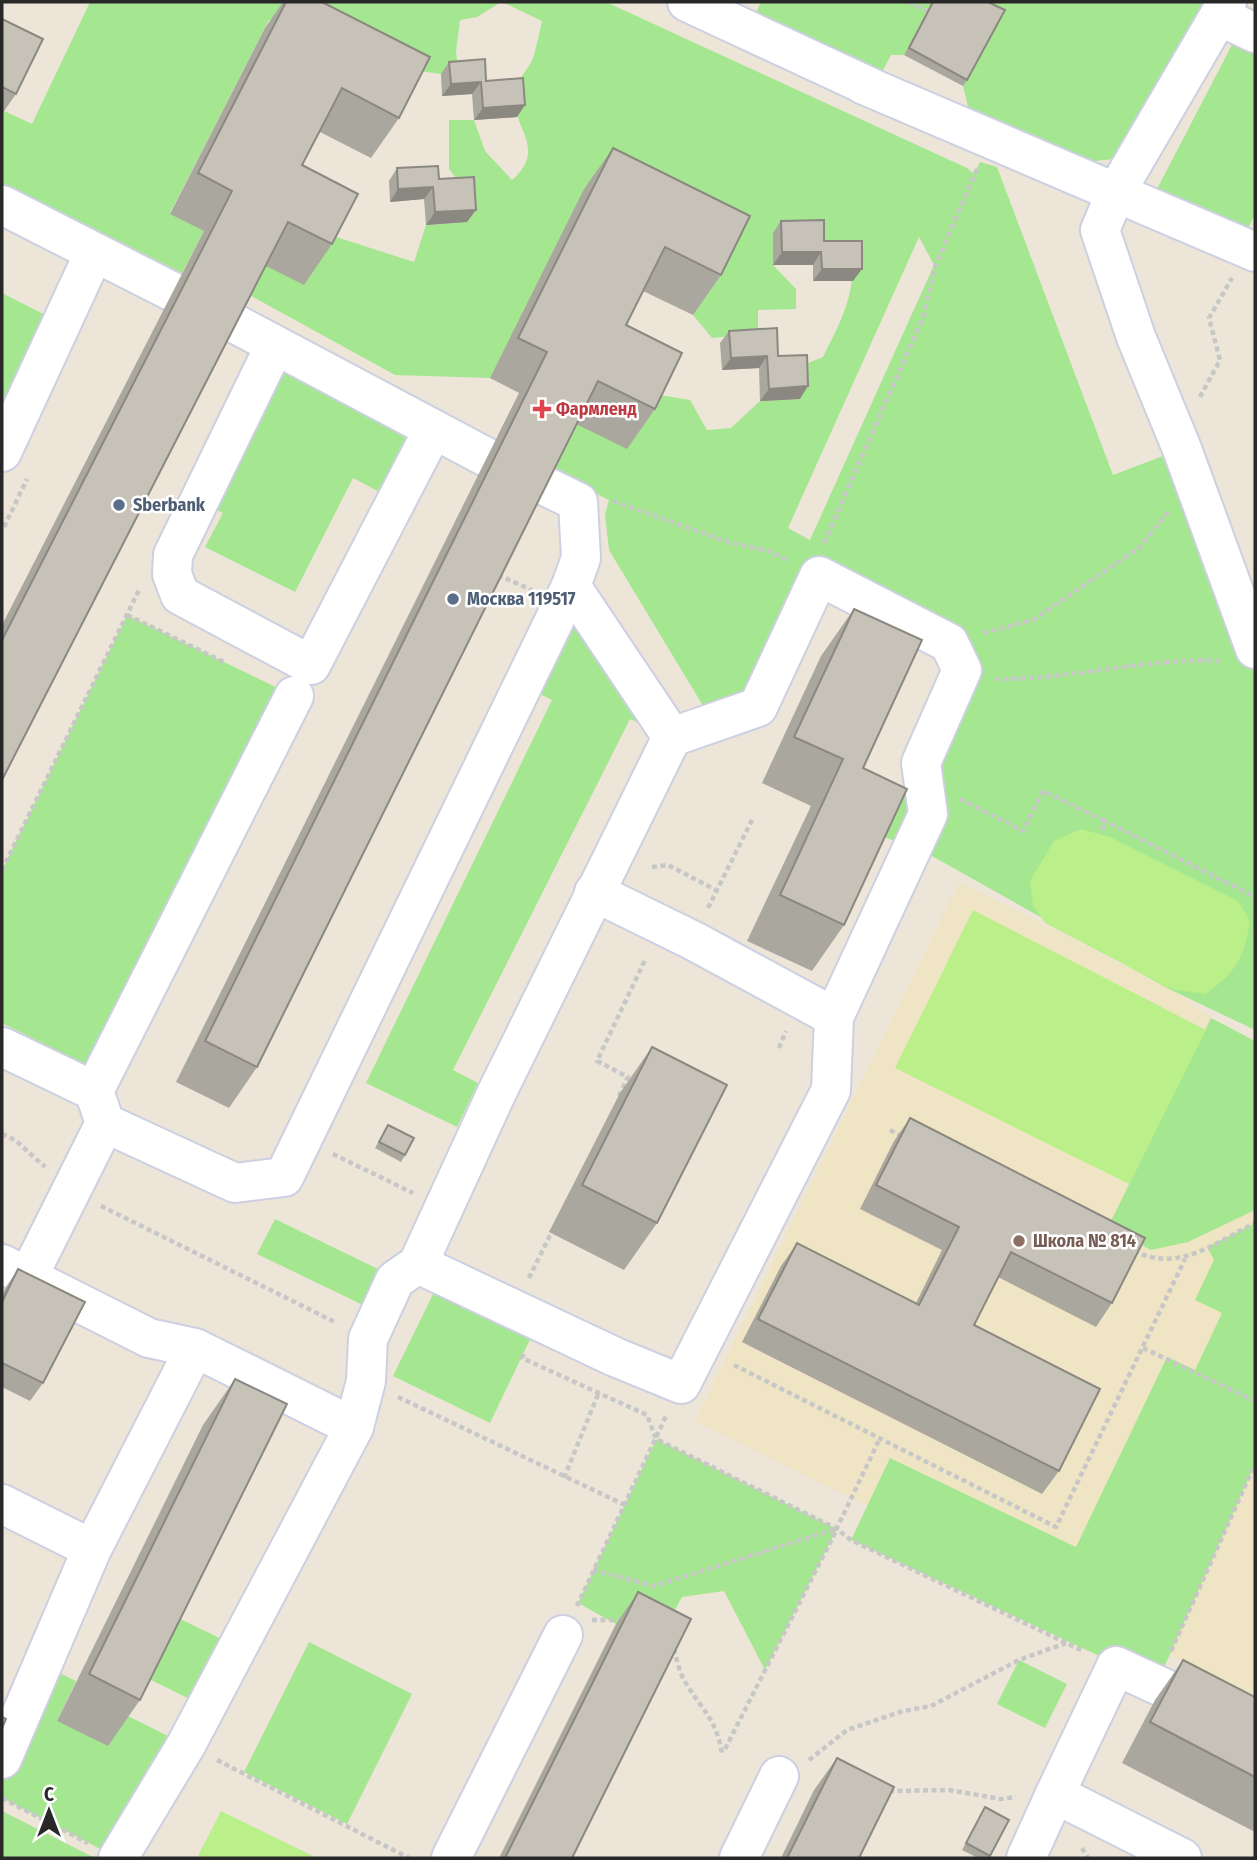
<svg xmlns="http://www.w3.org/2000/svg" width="1257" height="1860" font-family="'Fira Sans Condensed',sans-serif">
  <rect width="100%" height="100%" fill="#ece5d8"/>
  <polygon fill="#efe5c5" points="959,882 1171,989 1211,1018 1255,1041 1255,1696 695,1421"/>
  <g fill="#a5e790" fill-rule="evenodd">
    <polygon points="90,2 501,2 477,17 460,20 456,52 459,73 441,74 412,70 384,82 269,20 170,213 204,231 182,273 2,183 2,110 32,124"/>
    <path d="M 502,2 L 606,2 L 967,168 L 974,174 L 980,162 L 997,167 L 1113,475 L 1171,453 L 1255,675 L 1255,1030 L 1167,988 L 923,851 L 884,837 L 960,671 L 819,576 L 758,707 L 714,724 L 609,550 L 605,515 L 609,500 L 546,469 L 570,421 L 654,394 L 690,400 L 707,430 L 731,428 L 760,401 L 800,399 L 798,367 L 823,357 C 842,319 854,298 853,254 L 773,265 L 796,289 L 796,309 L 758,310 L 758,334 L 712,338 L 693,315 L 722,257 L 589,191 L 490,378 L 395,375 L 244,292 L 260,263 L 330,235 L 414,262 L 426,225 L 467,222 L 465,190 L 449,169 L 449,120 L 474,120 L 485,151 L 512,180 C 550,147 508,125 515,91 C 517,79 529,69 533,58 C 537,46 539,33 542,21 ZM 919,237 L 934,265 L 810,540 L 788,528 Z"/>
    <polygon points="761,2 932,2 904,55 891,55 879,78 753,19"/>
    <polygon points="972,2 1210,2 1114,159 1085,162 968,107 963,86 1000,17"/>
    <polygon points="1235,39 1255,48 1255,215 1245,234 1156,191"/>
    <polygon points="2,293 61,323 2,452"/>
    <polygon points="288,352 433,430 397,501 353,478 295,592 205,547 223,513 210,506"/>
    <polygon points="571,586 672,737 630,719 453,1070 478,1083 457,1127 366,1083 552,700 523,686"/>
    <polygon points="127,615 294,696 103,1074 2,1023 2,870"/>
    <polygon points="1211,1018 1255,1041 1255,1210 1188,1242 1151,1250 1108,1227"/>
    <polygon points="275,1219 380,1270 363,1305 257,1254"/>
    <polygon points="1255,1223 1255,1464 1157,1683 851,1540 890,1458 1076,1547 1167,1357 1195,1370 1222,1313 1195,1300 1214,1260 1207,1247"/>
    <polygon points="439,1282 535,1329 490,1423 393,1376"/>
    <polygon points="656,1439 837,1529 765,1670 724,1591 682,1597 664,1630 616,1624 578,1603"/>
    <polygon points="172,1615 236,1646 206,1707 143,1676"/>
    <polygon points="309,1642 412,1694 347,1824 244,1772"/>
    <polygon points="1019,1660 1067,1684 1045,1728 997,1704"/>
    <polygon points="43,1665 76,1681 57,1721 124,1714 186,1745 112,1855 2,1798 2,1759"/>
    <polygon points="2,1811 95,1858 2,1858"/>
  </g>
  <g fill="#baef8a">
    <path d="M 1081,829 L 1110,837 L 1238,901 L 1250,921 C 1244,958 1236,973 1205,994 L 1171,989 L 1045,923 L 1033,905 L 1030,881 L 1054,841 Z"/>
    <polygon points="973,910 1206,1030 1129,1184 895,1068"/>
    <polygon points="221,1811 317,1858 197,1858"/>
  </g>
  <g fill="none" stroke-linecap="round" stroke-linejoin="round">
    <g stroke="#cdcfe2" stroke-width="42">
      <g id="minor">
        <polyline points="687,2 872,88"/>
        <polyline points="1227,2 1116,192 1100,230 1136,337 1182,449 1255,649"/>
        <polyline points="1219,16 1255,33"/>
        <polyline points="862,84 1255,252"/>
        <polyline points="2,205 173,292"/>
        <polyline points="230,321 486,457"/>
        <polyline points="275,345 173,555 172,574 180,595 311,665 433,430"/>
        <polyline points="2,452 94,253"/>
        <polyline points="594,892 694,941 834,1017 928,814 921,763 962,670 949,643 819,576 758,707 672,737"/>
        <polyline points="2,1047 94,1091 105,1123 235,1183 284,1177 571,586 581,558 578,502 539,483"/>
        <polyline points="94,1091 294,696"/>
        <polyline points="2,1264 149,1338 195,1348 354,1427"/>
        <polyline points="418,1264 615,1357 681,1384 831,1090 834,1017"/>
        <polyline points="28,1277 105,1123"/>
        <polyline points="2,1504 92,1549"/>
        <polyline points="2,1759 92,1549 195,1348"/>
        <polyline points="118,1858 186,1745 354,1427 366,1381 368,1339 395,1280 418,1264 497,1092 672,737 571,586"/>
        <polyline points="451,1858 563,1635"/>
        <polyline points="739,1858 779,1776"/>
        <polyline points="1026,1858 1055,1794"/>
        <polyline points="1182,1858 1055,1794 1116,1666 1255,1730"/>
      </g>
    </g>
    <g stroke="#c7c7c7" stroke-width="4.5" stroke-dasharray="5 3.5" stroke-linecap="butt">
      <polyline points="909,2 927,11"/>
      <polyline points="1200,397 1220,360 1209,318 1232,278"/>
      <polyline points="613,501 731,543 769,551 787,560"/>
      <polyline points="4,527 27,479"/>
      <polyline points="824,543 924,315 935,267 977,169"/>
      <polyline points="498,575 532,590"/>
      <polyline points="127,615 224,662"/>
      <polyline points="983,633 1033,620 1140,547 1168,512"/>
      <path d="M 995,679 C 1072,680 1146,657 1223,661"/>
      <polyline points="960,799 1023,831 1043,791 1103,820 1103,834"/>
      <polyline points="1103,820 1255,897"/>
      <polyline points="652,867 668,865 716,890"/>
      <polyline points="2,870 139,590"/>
      <polyline points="708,908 752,820"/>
      <polyline points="779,1048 786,1031"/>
      <polyline points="619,1096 628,1077 597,1061 646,958"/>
      <polyline points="890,1130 903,1137"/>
      <polyline points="2,1134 15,1140 45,1167"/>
      <polyline points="333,1154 413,1193"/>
      <polyline points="101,1206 337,1323"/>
      <path d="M 1134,1251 C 1179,1273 1214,1243 1255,1223"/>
      <polyline points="529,1278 553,1229"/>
      <polyline points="1143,1348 1255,1401"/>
      <polyline points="524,1354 522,1358 647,1415 656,1439 837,1529 851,1540 1083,1651"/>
      <polyline points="734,1365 1056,1527 1185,1259"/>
      <polyline points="398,1397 625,1505"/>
      <polyline points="564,1478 599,1392"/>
      <polyline points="836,1530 880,1438"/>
      <polyline points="593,1570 654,1586 836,1529"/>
      <polyline points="577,1606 667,1414"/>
      <polyline points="592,1620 622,1620"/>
      <path d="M 674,1649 C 677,1661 680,1675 687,1685 C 704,1712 717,1721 722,1754"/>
      <polyline points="1171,1651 1255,1464"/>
      <polyline points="725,1749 837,1529"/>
      <polyline points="217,1760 409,1858"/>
      <polyline points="809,1760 847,1730 903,1711 931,1706 1019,1660 1066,1643"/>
      <polyline points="889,1791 949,1790 1001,1799 1016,1797"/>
      <polyline points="2,1798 88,1843"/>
      <polyline points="1082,1848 1088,1858"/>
    </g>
    <use href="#minor" stroke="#fff" stroke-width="38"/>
  </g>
  <g fill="#aaa79e">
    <polygon points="283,2 322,2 399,118 371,158 320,132 302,165 332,244 304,285 266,266 2,780 2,625 204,231 170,214 265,28"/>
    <polygon points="932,2 988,2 967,80 963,86 904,55"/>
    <polygon points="2,19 16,94 2,114"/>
    <polygon points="449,62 486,81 517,117 474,120 472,94 442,96 441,74"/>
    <polygon points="613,148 721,275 693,315 643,291 626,325 655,409 627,449 576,424 257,1067 229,1108 176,1082 519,393 490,378 584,189"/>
    <polygon points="397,168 439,179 467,222 426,225 424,199 390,202 389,181"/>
    <polygon points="781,221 824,241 853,281 813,281 813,265 773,265 773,233"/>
    <polygon points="729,331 778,356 800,399 760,401 759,368 722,370 720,343"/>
    <polygon points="854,609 863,768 844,925 812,971 747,941 811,806 762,783 821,656"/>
    <polygon points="652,1047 657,1223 624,1270 549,1232 620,1093"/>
    <polygon points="910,1118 1112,1303 1096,1327 998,1277 974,1325 1059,1471 1042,1494 742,1342 781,1266 797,1243 916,1303 942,1250 860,1209 894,1141"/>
    <polygon points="388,1125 405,1155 401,1162 375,1148"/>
    <polygon points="18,1269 43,1383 30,1401 2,1387 2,1295 6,1287"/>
    <polygon points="235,1379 140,1700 108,1746 57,1721 203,1425"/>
    <polygon points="638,1592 572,1858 499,1858 616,1624"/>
    <polygon points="1183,1660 1255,1697 1255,1832 1122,1763 1155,1700"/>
    <polygon points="837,1758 859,1858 781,1858 814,1790"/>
    <polygon points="985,1807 1009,1820 989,1858 978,1858 962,1850"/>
  </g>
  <g fill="#8b8881">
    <polygon points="481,82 472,94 442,96 451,84"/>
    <polygon points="525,105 517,117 474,120 483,108"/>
    <polygon points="433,187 424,199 390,202 398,189"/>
    <polygon points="476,210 467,222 426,225 435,212"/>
    <polygon points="782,252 821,252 813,265 773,265"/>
    <polygon points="822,269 862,269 853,281 813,281"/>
    <polygon points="767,356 759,368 722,370 731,358"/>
    <polygon points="808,386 800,399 760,401 769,389"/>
  </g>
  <g fill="#c6c2b8" stroke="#8b8881" stroke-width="2">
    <polygon points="286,2 322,2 430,57 399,118 342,88 302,165 358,194 332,244 288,222 2,780 2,640 232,191 198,173"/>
    <polygon points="933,2 988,2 1005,10 967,80 909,48"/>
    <polygon points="2,19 43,39 16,94 2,87"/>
    <polygon points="485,59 486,81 523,78 525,105 483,108 481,82 451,84 449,62"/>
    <polygon points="613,148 750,216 721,275 665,247 626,325 682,353 655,409 598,381 257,1067 205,1041 547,352 518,338"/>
    <polygon points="438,166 439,179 474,177 476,210 435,212 433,187 398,189 397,168"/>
    <polygon points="824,220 824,241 862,241 862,269 822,269 821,252 782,252 781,221"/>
    <polygon points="777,328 778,356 807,355 808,386 769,389 767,356 731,358 729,331"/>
    <polygon points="854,609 922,640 863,768 907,789 844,925 780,895 843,759 794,737"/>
    <polygon points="652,1047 727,1085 657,1223 582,1185"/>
    <polygon points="910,1118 1145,1238 1112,1303 1011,1252 974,1325 1100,1389 1059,1471 758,1319 797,1243 919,1305 959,1227 876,1185"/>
    <polygon points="388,1125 414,1138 405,1155 379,1142"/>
    <polygon points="18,1269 85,1302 43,1383 2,1363 2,1302"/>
    <polygon points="235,1379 287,1404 140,1700 89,1674"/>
    <polygon points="638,1592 691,1619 572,1858 505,1858"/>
    <polygon points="1183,1660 1255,1697 1255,1777 1150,1722"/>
    <polygon points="2,1717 6,1719 2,1728"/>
    <polygon points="837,1758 894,1787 859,1858 787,1858"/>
    <polygon points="985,1807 1009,1820 990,1856 966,1843"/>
  </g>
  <path fill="#e0444e" stroke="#fff" stroke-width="2.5" d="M538.5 398.5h7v7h7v7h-7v7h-7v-7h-7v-7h7z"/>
  <g fill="#5c6f8a" stroke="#fff" stroke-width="2.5">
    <circle cx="119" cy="505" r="7"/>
    <circle cx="453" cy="599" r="7"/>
  </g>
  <circle fill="#8d6e63" stroke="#fff" stroke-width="2.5" cx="1019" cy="1241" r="7"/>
  <g text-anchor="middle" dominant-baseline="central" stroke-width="5" stroke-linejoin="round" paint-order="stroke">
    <g font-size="18" font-weight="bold" fill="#be3a42" stroke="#fff" text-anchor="start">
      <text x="556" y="409">Фармленд</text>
    </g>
    <g font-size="18" font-weight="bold" fill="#4e5e75" stroke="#fff" text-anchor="start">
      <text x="133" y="505">Sberbank</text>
      <text x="467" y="599">Москва 119517</text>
    </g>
    <g font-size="18" font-weight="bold" fill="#785e54" stroke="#fff" text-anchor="start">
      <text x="1033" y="1241">Школа № 814</text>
    </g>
  </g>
  <rect width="1257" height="1860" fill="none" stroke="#282828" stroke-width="7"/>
  <g transform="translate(49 1811)" stroke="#ffffff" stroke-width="5" paint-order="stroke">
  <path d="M0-5L12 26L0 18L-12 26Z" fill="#282828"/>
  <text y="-10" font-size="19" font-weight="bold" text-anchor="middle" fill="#282828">С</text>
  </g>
</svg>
